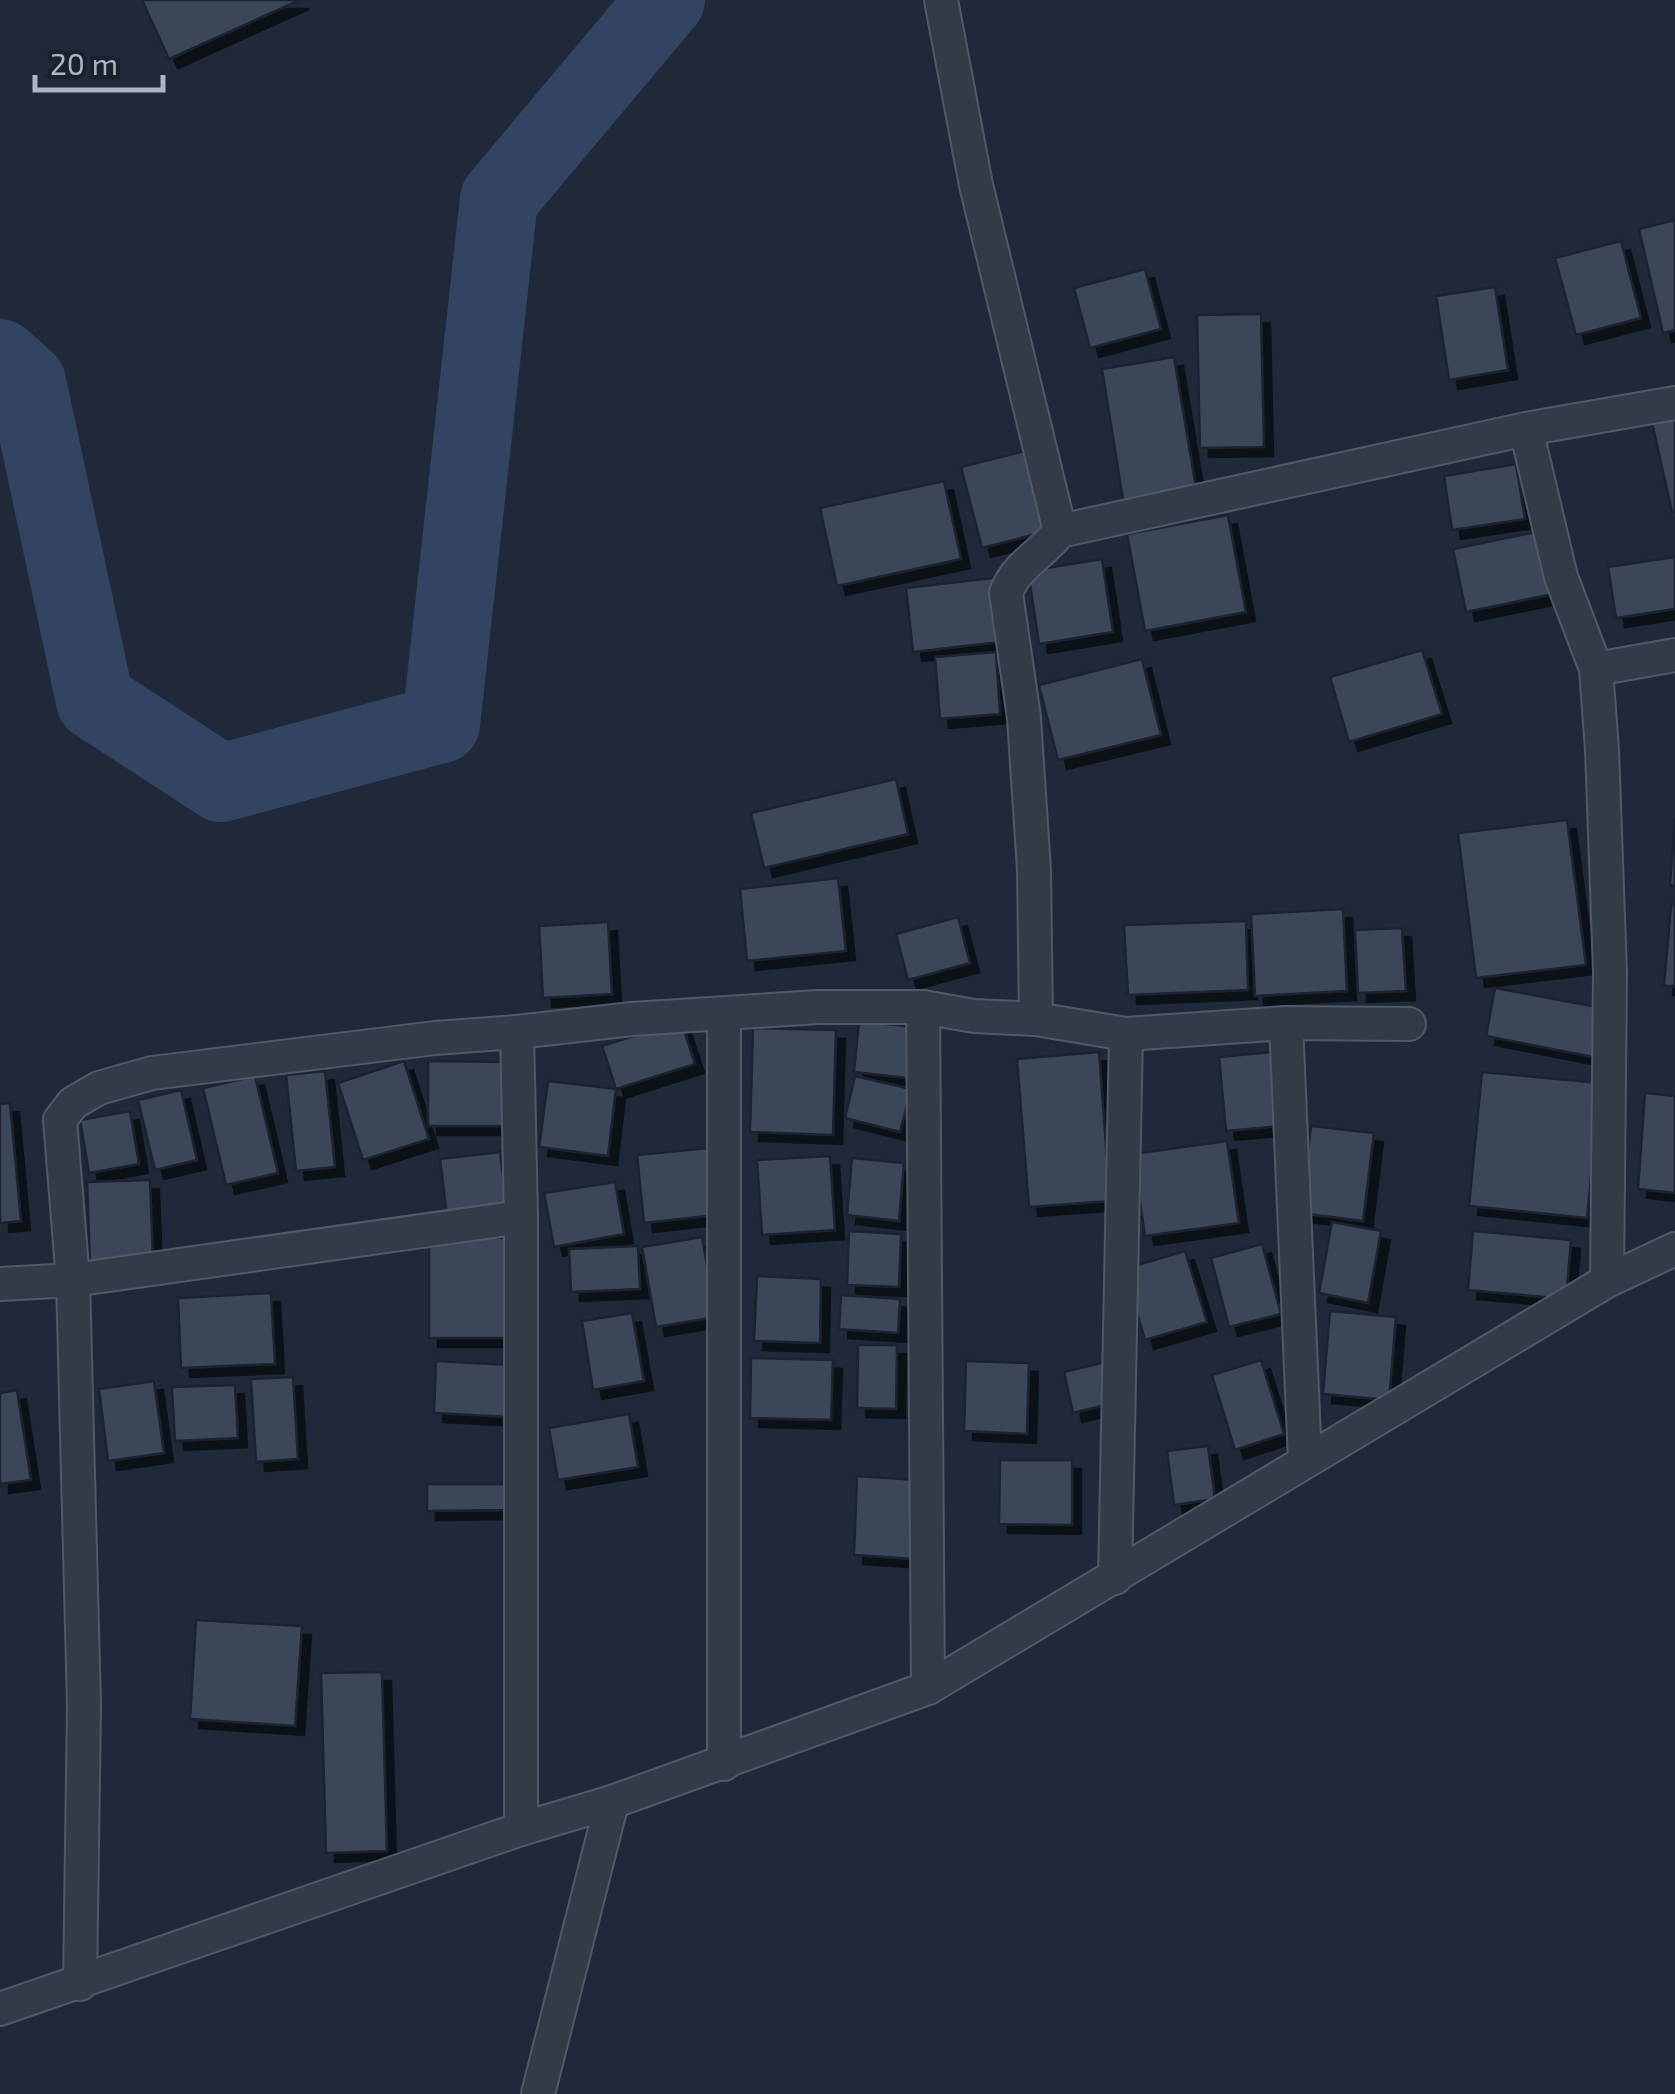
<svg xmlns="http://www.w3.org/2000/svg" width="1675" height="2094" font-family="'Exo 2',sans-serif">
  <defs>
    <filter id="shadow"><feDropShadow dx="9" dy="9" stdDeviation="0" flood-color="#0009"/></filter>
  </defs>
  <rect width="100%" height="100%" fill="#1f2939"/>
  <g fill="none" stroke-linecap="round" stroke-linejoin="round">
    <polyline stroke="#324461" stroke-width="78" points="0,358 27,382 95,701 221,783 441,724 499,199 666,0"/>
  </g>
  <g fill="#3b4759" stroke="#1b2330" stroke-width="2.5" filter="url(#shadow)">
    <polygon points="142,0 300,0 169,59"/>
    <polygon points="1675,220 1675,330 1663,333 1639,229"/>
    <polygon points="1621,241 1641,318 1576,335 1555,258"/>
    <polygon points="1145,269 1161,329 1090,348 1074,288"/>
    <polygon points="1495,287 1508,370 1449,380 1436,296"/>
    <polygon points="1261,314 1264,447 1200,448 1197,315"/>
    <polygon points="1174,357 1196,488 1123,500 1102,369"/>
    <polygon points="1675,413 1675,512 1672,512 1651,418"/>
    <polygon points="1037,448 1056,529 982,548 961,467"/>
    <polygon points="1516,464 1525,519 1452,530 1444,476"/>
    <polygon points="944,481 961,559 837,586 820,508"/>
    <polygon points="1228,515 1246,612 1145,631 1127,534"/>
    <polygon points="1550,529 1563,592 1466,612 1453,549"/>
    <polygon points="1675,557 1675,609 1616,618 1608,567"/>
    <polygon points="1102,559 1113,632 1039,644 1028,571"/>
    <polygon points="1002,577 1009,641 913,652 906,588"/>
    <polygon points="1422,650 1442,714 1349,742 1330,677"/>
    <polygon points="996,652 1000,714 940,719 935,657"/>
    <polygon points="1142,659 1161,735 1058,760 1039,685"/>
    <polygon points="896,779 908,834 764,868 751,813"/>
    <polygon points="1675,817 1675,886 1670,885"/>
    <polygon points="1567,820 1586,965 1476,978 1458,833"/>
    <polygon points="838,878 846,951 747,961 740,889"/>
    <polygon points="1671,905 1675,905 1675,986 1664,986"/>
    <polygon points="1343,909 1347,991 1255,996 1251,914"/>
    <polygon points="958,917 970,963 908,980 896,934"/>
    <polygon points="1246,921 1248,990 1128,995 1124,925"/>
    <polygon points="608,922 612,994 543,998 539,926"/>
    <polygon points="1402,928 1406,991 1358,993 1355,930"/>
    <polygon points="1495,988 1602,1008 1593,1057 1486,1036"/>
    <polygon points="681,1021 695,1064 616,1089 602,1046"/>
    <polygon points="859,1021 914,1027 908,1078 854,1072"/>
    <polygon points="753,1028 836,1030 833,1135 750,1132"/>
    <polygon points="1099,1052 1110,1201 1029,1207 1017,1059"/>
    <polygon points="1273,1052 1279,1126 1226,1131 1219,1057"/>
    <polygon points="404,1061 429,1139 363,1160 338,1083"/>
    <polygon points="428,1061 506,1062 505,1126 428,1126"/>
    <polygon points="325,1071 335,1167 296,1171 286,1075"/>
    <polygon points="1482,1072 1600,1083 1587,1218 1469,1206"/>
    <polygon points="255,1076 278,1173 226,1185 203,1088"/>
    <polygon points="855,1076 911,1089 900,1132 845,1118"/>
    <polygon points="548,1081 616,1089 608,1156 539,1147"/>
    <polygon points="181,1090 197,1160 155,1170 138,1100"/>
    <polygon points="1645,1093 1675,1096 1675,1193 1638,1189"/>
    <polygon points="10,1103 21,1221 0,1223 0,1104"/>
    <polygon points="130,1111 139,1164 89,1173 80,1120"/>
    <polygon points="1311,1126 1374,1133 1363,1221 1300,1213"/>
    <polygon points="1227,1141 1239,1223 1145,1236 1133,1154"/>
    <polygon points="709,1148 716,1215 644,1223 637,1155"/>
    <polygon points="500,1152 507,1208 447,1216 440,1159"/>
    <polygon points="830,1156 835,1230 762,1235 757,1160"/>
    <polygon points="852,1158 904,1163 899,1221 847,1215"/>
    <polygon points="150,1180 153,1261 90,1264 87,1182"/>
    <polygon points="615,1182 624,1234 554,1247 544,1193"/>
    <polygon points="1332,1222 1381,1231 1368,1303 1319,1293"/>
    <polygon points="849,1231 901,1234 899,1287 847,1285"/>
    <polygon points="1473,1231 1571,1240 1566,1299 1468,1290"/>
    <polygon points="429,1237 515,1238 515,1338 429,1338"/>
    <polygon points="702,1237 716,1317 656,1327 642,1247"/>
    <polygon points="1262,1244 1281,1314 1229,1327 1211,1258"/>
    <polygon points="638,1246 640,1289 571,1292 569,1249"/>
    <polygon points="1185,1251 1207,1322 1145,1340 1124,1269"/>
    <polygon points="757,1276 821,1279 820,1343 754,1341"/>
    <polygon points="271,1293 275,1364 181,1368 178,1298"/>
    <polygon points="841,1295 900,1299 898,1333 839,1329"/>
    <polygon points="1330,1311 1396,1317 1389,1400 1323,1394"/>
    <polygon points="632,1313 644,1381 593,1390 582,1321"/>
    <polygon points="858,1345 897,1345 896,1409 857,1408"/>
    <polygon points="751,1358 833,1360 831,1420 750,1418"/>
    <polygon points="1261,1360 1284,1434 1235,1450 1212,1375"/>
    <polygon points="436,1361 511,1365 509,1417 434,1413"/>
    <polygon points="966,1361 1029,1363 1027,1434 964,1431"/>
    <polygon points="1105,1362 1113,1403 1073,1413 1064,1372"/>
    <polygon points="293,1377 298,1459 256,1462 251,1379"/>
    <polygon points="154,1381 164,1453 108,1461 99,1389"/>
    <polygon points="235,1385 238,1438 175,1441 172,1387"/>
    <polygon points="17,1390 31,1480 0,1484 0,1393"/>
    <polygon points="629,1414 638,1467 558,1480 549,1428"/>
    <polygon points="1208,1446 1215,1499 1174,1505 1167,1451"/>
    <polygon points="1000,1460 1072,1460 1072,1525 999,1524"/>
    <polygon points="857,1476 917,1480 913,1559 854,1555"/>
    <polygon points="427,1484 508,1484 508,1510 427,1511"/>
    <polygon points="196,1620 302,1626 295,1726 190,1719"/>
    <polygon points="382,1672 387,1851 326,1853 321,1673"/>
  </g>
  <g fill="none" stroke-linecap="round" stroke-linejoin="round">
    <g stroke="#505967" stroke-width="36">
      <g id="street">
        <polyline points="941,0 976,185 1060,531 1526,429 1675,403"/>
        <polyline points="1526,429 1561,577 1596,669 1602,750 1610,972 1607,1281"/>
        <polyline points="1596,669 1675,655"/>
        <polyline points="923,1007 928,1688"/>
        <path d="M 1036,1019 L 1034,870 L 1024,718 L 1006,593 C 1016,565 1043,554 1060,531"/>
        <polyline points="1286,1023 1305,1461"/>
        <polyline points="0,1284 73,1280 521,1217 517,1032 632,1019 818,1007 923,1007 974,1016 1036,1019 1126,1034 1286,1023 1409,1024"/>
        <polyline points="1115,1578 1126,1034"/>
        <polyline points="724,1764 724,1015"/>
        <polyline points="521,1829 521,1217"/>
        <polyline points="80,1984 84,1706 73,1280 60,1120 73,1103 99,1088 152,1073 435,1038 517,1032"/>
        <polyline points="0,2009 521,1829 612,1802 928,1688 1607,1281 1675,1249"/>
        <polyline points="538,2094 612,1802"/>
      </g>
    </g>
    <use href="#street" stroke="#333b49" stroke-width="32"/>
  </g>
  <path d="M35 75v15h128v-15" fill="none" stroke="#adb6c6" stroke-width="5"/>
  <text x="50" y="75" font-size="30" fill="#adb6c6" stroke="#19212d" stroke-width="8" paint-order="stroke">20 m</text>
</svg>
